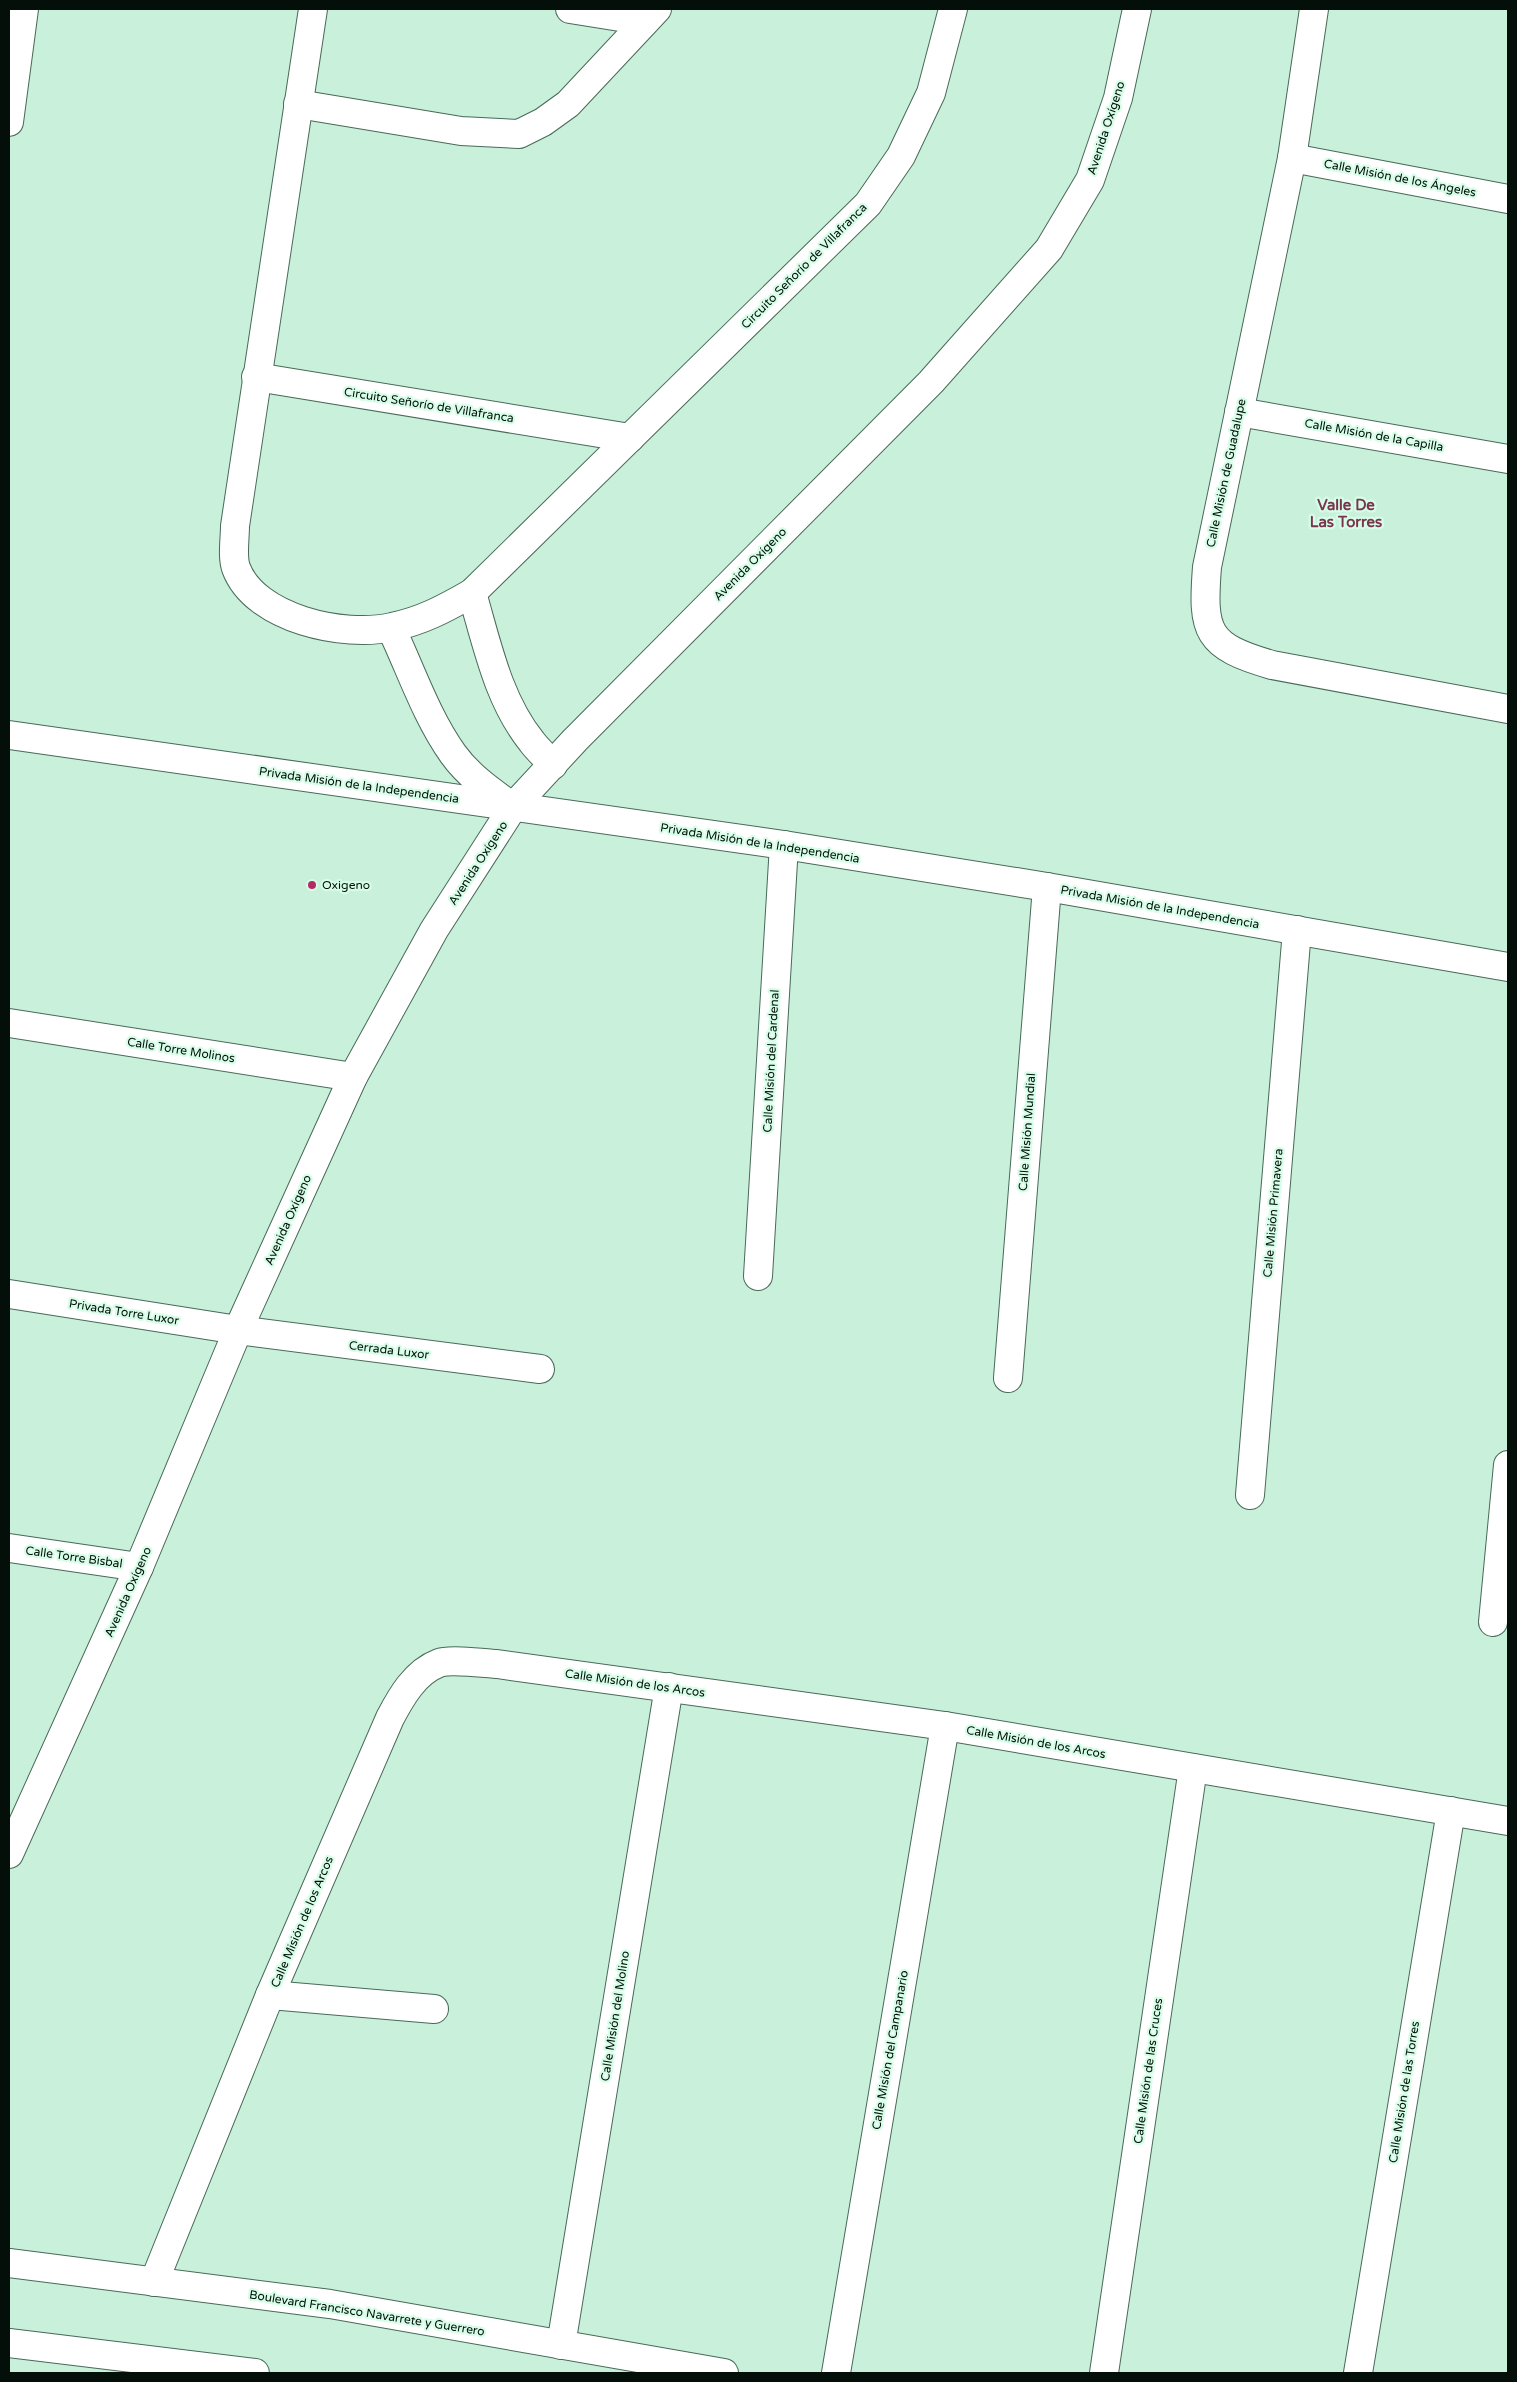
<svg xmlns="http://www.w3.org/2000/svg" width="1517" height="2382" font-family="'Varela Round',sans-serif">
  <rect width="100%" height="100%" fill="#c9f0da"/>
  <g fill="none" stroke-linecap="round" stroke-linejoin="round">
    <g stroke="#486a58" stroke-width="30">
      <g id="street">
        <path d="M 313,9 L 235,526 C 235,538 232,557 236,568 C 255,619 344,638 392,627 C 422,621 446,608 472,593 L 868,204 L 901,156 L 931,93 L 953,9"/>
        <polyline points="570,9 645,21"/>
        <path d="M 1314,9 L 1292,158 L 1207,567 C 1202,632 1206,646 1272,665 L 1508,709"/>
        <polyline points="298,104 461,131 519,134 543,122 568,104 657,9"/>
        <polyline points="9,122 24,9"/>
        <polyline points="1292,158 1508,199"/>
        <polyline points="256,377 630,438"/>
        <polyline points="1239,412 1508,459"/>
        <path d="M 472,593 C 487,644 498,700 532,742 C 538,750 546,757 553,765"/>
        <path d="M 391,628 C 411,670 426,716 453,754 C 468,775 489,790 510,805"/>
        <polyline points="9,735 784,845 1047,887 1508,967"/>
        <polyline points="9,1023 353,1077"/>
        <polyline points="758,1276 784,845"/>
        <polyline points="9,1294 238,1330 540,1369"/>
        <polyline points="1008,1378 1047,887"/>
        <polyline points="1250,1495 1297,930"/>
        <polyline points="9,1548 139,1567"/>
        <polyline points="1493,1622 1508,1465"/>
        <polyline points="9,1854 139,1567 238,1330 353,1077 434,930 513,807 575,740 931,382 1049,249 1090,180 1118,98 1137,9"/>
        <polyline points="270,1995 434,2009"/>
        <polyline points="9,2263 330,2304 724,2373"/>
        <path d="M 154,2282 L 270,1995 L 390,1718 C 401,1697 415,1672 439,1663 C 449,1659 484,1663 497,1664 L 945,1726 L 1508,1821"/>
        <polyline points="9,2343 255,2373"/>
        <polyline points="561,2345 669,1687"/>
        <polyline points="836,2373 945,1726"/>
        <polyline points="1104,2373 1193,1768"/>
        <polyline points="1358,2373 1451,1811"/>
      </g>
    </g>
    <use href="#street" stroke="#fff" stroke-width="28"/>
  </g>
  <circle fill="#b42a66" stroke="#d6fde7" stroke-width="2" cx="312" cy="885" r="5"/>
  <g text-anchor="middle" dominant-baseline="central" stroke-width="4.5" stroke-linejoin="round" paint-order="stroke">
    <g font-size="12" fill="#030f08" stroke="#d6fde7">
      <text transform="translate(1106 128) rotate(-72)">Avenida Oxígeno</text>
      <text transform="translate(1400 178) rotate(11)">Calle Misión de los Ángeles</text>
      <text transform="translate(804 266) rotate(-45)">Circuito Señorío de Villafranca</text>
      <text transform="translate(429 405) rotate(9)">Circuito Señorío de Villafranca</text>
      <text transform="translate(1374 435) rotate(10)">Calle Misión de la Capilla</text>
      <text transform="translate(1226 473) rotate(-78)">Calle Misión de Guadalupe</text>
      <text transform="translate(750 564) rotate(-45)">Avenida Oxígeno</text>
      <text transform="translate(359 785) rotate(8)">Privada Misión de la Independencia</text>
      <text transform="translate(760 843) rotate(9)">Privada Misión de la Independencia</text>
      <text transform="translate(478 863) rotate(-57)">Avenida Oxígeno</text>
      <text transform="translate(1160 907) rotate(10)">Privada Misión de la Independencia</text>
      <text transform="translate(181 1050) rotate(9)">Calle Torre Molinos</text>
      <text transform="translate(771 1061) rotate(-87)">Calle Misión del Cardenal</text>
      <text transform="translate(1027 1132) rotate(-86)">Calle Misión Mundial</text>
      <text transform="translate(1273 1213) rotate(-85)">Calle Misión Primavera</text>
      <text transform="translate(288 1220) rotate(-66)">Avenida Oxígeno</text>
      <text transform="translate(124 1312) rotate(9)">Privada Torre Luxor</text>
      <text transform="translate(389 1350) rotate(7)">Cerrada Luxor</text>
      <text transform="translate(74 1557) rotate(8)">Calle Torre Bisbal</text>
      <text transform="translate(128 1592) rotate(-66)">Avenida Oxígeno</text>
      <text transform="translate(635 1683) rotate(8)">Calle Misión de los Arcos</text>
      <text transform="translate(1036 1742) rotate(10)">Calle Misión de los Arcos</text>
      <text transform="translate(302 1922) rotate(-67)">Calle Misión de los Arcos</text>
      <text transform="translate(615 2016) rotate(-81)">Calle Misión del Molino</text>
      <text transform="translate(890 2050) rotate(-80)">Calle Misión del Campanario</text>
      <text transform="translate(1148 2071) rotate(-82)">Calle Misión de las Cruces</text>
      <text transform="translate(1404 2092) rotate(-81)">Calle Misión de las Torres</text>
      <text transform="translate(367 2313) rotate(9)">Boulevard Francisco Navarrete y Guerrero</text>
    </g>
    <g font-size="12" fill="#030f08" stroke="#d6fde7" text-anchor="start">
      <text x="322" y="885">Oxigeno</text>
    </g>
    <g font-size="15" font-weight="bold" fill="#7a354e" stroke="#d6fde7">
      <text x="1346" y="505">Valle De<tspan x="1346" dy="17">Las Torres</tspan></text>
    </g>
  </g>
  <rect width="1517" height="2382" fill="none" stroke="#030f08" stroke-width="20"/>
</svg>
